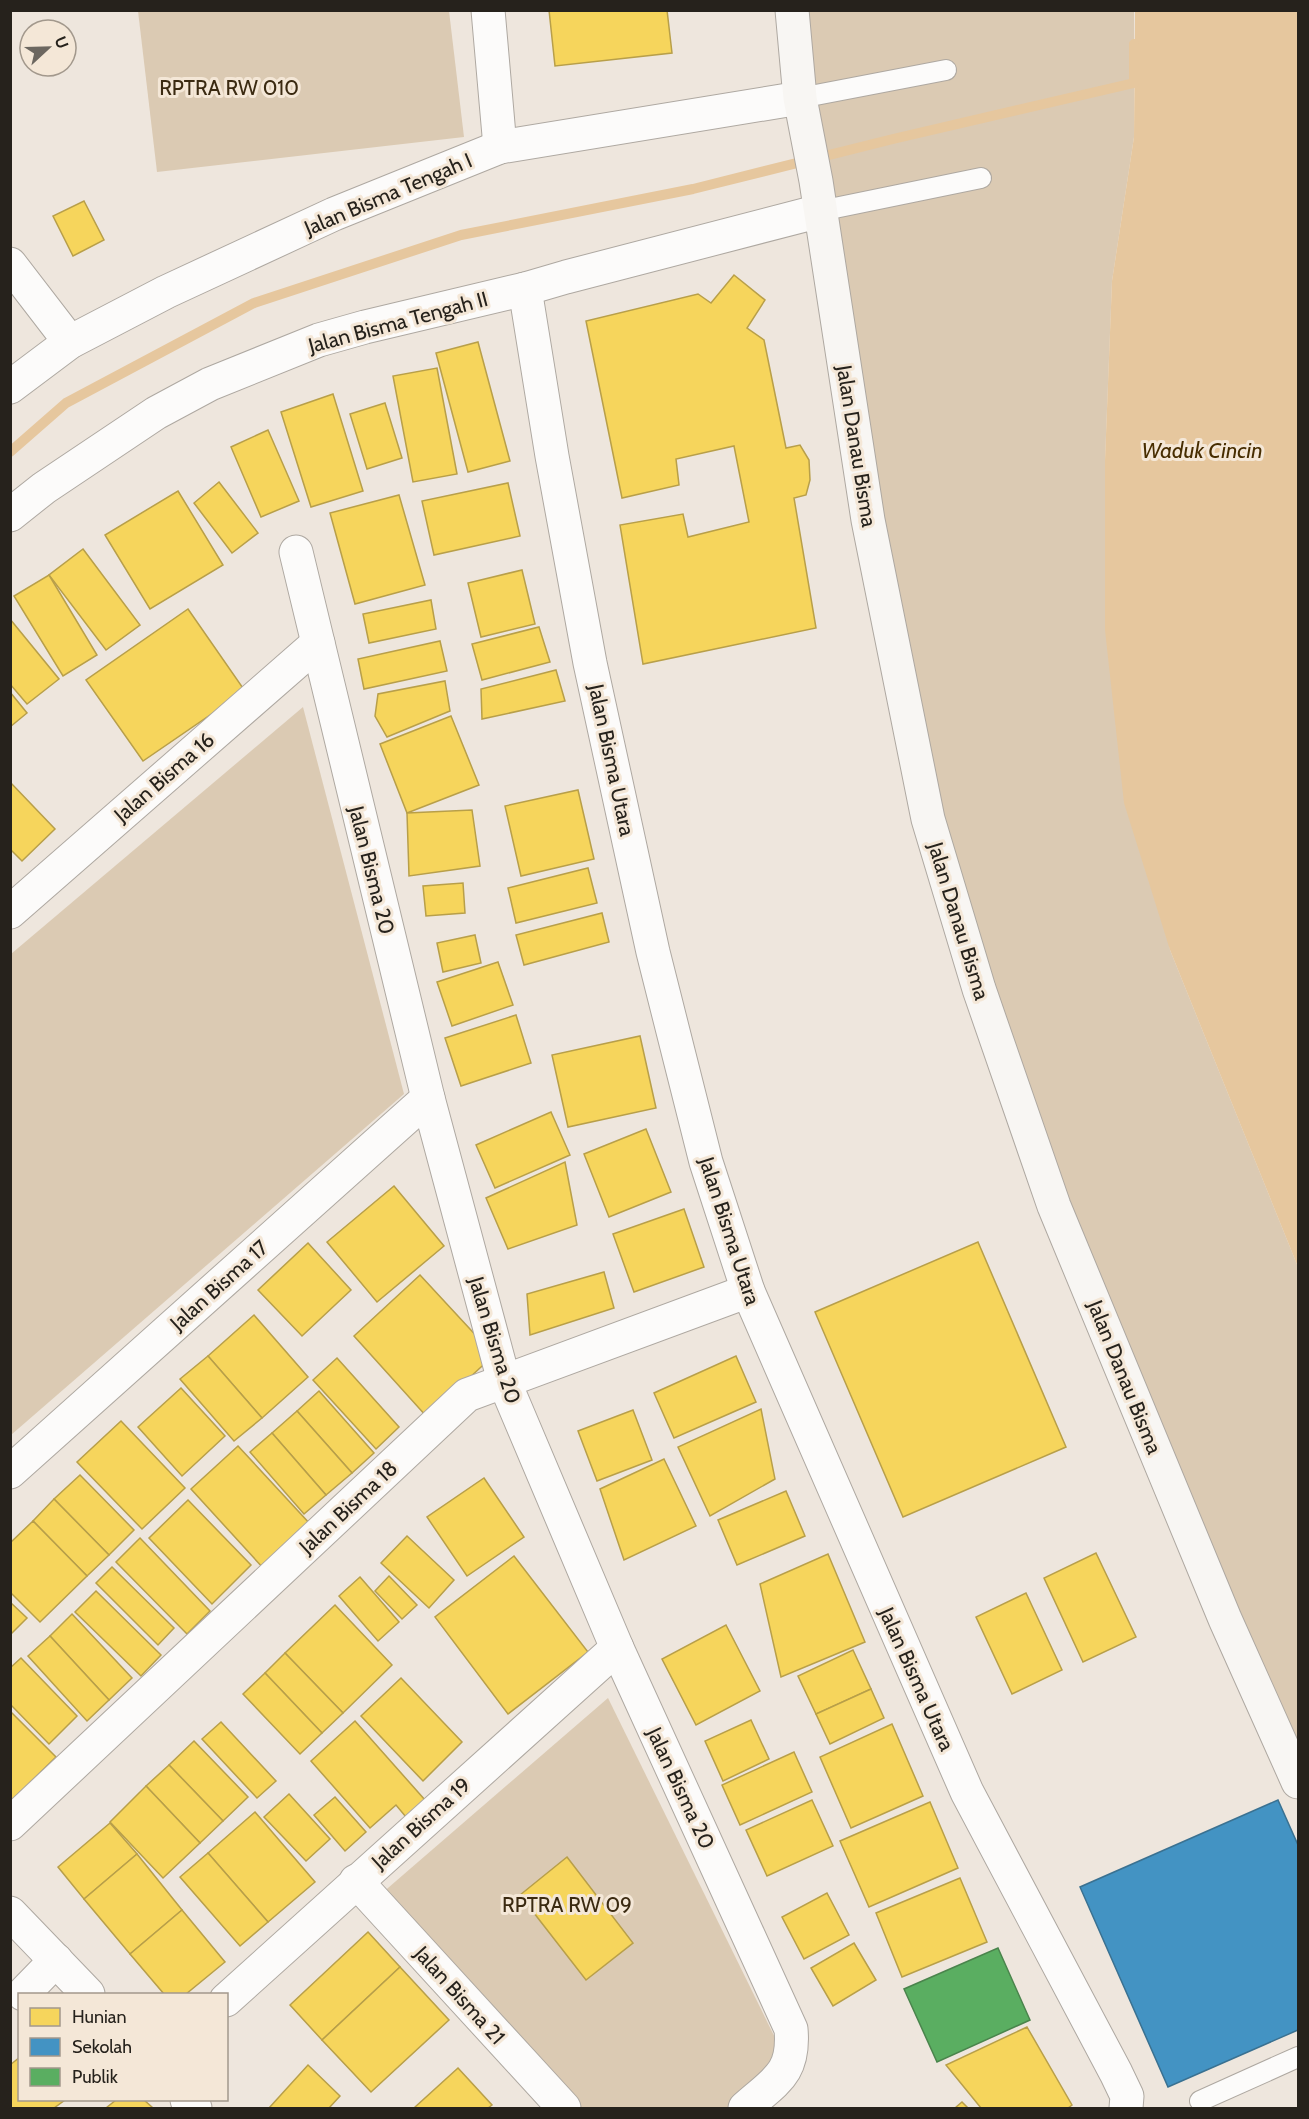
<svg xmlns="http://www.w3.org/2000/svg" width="1309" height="2119" font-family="Cabin,sans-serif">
  <rect width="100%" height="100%" fill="#eee6dd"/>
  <g fill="#dbcab3">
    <polygon points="138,11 449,11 464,137 157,172"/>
    <polygon points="792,11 1134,11 1134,137 1112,281 1105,460 1170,950 1298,1267 1298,1771 1054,1206 928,819"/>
    <polygon points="303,707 404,1094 11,1435 11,954"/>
    <polygon points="608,1698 783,2054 727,2108 582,2108 381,1894"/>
  </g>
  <polygon fill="#e6c79e" points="1135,11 1298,11 1298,1267 1170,950 1124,803 1105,630 1105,460 1112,281 1134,137"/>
  <g fill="#f6d55c" stroke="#b89f49" stroke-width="1.5">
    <polygon points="549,10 667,10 672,53 555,66"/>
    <polygon points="84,201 104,240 73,256 53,216"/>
    <polygon points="734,275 765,300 747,328 764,340 786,448 800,445 809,460 810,480 806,495 794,498 816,628 643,664 620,525 683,514 688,537 749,522 734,446 676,459 679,485 622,498 586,321 698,294 711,303"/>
    <polygon points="478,342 510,461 468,472 436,353"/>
    <polygon points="437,368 457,474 413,482 393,376"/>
    <polygon points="333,394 363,491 311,507 281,412"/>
    <polygon points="385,403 402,458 367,469 350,414"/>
    <polygon points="268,430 299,501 261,517 231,447"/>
    <polygon points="219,482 258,533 232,553 194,503"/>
    <polygon points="508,483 520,536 434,555 422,501"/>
    <polygon points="178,491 223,565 150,609 105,535"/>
    <polygon points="399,495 425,585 355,604 330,513"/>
    <polygon points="83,549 140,625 106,650 49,575"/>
    <polygon points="522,570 535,624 481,637 468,583"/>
    <polygon points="49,575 97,655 63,676 14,596"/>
    <polygon points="431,600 436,629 369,643 363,614"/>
    <polygon points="188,609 245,691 143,761 86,680"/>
    <polygon points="10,619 59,679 27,704 10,684"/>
    <polygon points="539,627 550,662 482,680 472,644"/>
    <polygon points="440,641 447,671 364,689 358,659"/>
    <polygon points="556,670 565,701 482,719 481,689"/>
    <polygon points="445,681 450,711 387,737 375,716 378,694"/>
    <polygon points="10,692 27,713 10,727"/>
    <polygon points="451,716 479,785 407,813 380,744"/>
    <polygon points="10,782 55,829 22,861 10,849"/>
    <polygon points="578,790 594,859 521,876 505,806"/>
    <polygon points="472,810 480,866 409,876 407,813"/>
    <polygon points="588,868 597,903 516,923 508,888"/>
    <polygon points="463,883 465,913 426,916 423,886"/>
    <polygon points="602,913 609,942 524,965 516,935"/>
    <polygon points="475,935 481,963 443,972 437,943"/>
    <polygon points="498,962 513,1005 452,1026 437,982"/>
    <polygon points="516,1015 531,1063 461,1086 445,1038"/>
    <polygon points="640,1036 656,1108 568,1127 552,1055"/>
    <polygon points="551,1112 570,1155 495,1188 476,1145"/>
    <polygon points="646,1129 671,1192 609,1217 584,1154"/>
    <polygon points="565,1162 577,1225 508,1249 486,1198"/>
    <polygon points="394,1186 444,1246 377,1302 327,1242"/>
    <polygon points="684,1209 704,1267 634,1292 613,1234"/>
    <polygon points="978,1242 1066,1447 903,1517 815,1312"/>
    <polygon points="308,1243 351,1290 302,1336 258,1290"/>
    <polygon points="604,1272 614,1308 530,1335 527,1294"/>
    <polygon points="420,1275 494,1355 427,1417 354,1336"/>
    <polygon points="254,1315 308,1377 262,1418 208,1356"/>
    <polygon points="208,1356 262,1418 234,1441 180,1379"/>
    <polygon points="736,1356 756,1402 674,1438 654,1393"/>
    <polygon points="337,1358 399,1427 376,1449 313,1380"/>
    <polygon points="181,1388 225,1436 182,1476 138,1427"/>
    <polygon points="319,1391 374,1453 352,1473 297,1411"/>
    <polygon points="761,1409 775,1479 710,1516 678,1447"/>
    <polygon points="633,1410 652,1460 597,1481 578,1431"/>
    <polygon points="297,1411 352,1473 326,1495 272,1433"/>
    <polygon points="121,1421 185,1488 142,1529 77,1462"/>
    <polygon points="272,1433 326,1495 304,1514 250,1452"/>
    <polygon points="238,1446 311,1525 264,1569 191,1489"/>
    <polygon points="664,1459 696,1526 624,1560 600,1489"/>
    <polygon points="80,1475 134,1530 109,1555 54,1499"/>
    <polygon points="484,1478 524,1537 467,1576 427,1517"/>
    <polygon points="786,1491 805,1536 737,1565 718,1520"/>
    <polygon points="54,1499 109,1555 87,1576 33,1521"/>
    <polygon points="188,1500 251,1565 212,1604 149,1538"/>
    <polygon points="33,1521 87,1576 40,1622 10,1592 10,1543"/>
    <polygon points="407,1536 454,1580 429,1608 381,1563"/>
    <polygon points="140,1538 210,1611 187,1634 116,1562"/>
    <polygon points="1096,1553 1136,1637 1083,1662 1044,1578"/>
    <polygon points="828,1554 865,1642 781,1677 760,1584"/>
    <polygon points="514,1556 588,1652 508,1714 435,1617"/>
    <polygon points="112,1567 174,1628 158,1645 96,1583"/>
    <polygon points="389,1576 417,1605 402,1619 375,1591"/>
    <polygon points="360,1577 399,1622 378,1641 339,1596"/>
    <polygon points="96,1591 161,1655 141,1676 75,1612"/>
    <polygon points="1026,1593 1062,1670 1012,1694 976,1617"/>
    <polygon points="10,1602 27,1618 10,1635"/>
    <polygon points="335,1605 392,1665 343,1713 285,1653"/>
    <polygon points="72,1614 132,1678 109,1700 50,1636"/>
    <polygon points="726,1625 760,1691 696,1725 662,1659"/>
    <polygon points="50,1636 109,1700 87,1721 28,1656"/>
    <polygon points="853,1650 871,1689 816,1714 798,1676"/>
    <polygon points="285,1653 343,1713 322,1733 265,1673"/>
    <polygon points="21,1658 77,1716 49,1744 10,1704 10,1668"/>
    <polygon points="265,1673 322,1733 300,1754 243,1694"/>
    <polygon points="401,1678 462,1742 423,1781 361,1716"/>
    <polygon points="871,1689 884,1718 830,1744 816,1714"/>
    <polygon points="10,1711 56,1757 10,1802"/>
    <polygon points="751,1720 769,1759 723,1781 705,1741"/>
    <polygon points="355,1721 425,1800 406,1817 396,1805 370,1828 311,1761"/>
    <polygon points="221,1722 276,1781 257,1798 202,1739"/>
    <polygon points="892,1724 923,1796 851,1828 820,1757"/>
    <polygon points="194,1741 248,1797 223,1821 169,1765"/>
    <polygon points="794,1752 812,1792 740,1825 722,1785"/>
    <polygon points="169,1765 223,1821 200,1843 146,1786"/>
    <polygon points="146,1786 200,1843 163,1878 110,1822"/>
    <polygon points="289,1794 330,1839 306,1861 264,1817"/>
    <polygon points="335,1797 366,1832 345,1851 314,1815"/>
    <polygon points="812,1800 833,1846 767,1876 746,1830"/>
    <polygon points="930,1802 958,1868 869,1907 840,1841"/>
    <polygon points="255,1812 315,1882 268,1922 208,1853"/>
    <polygon points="110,1823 137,1854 84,1899 58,1867"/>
    <polygon points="208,1853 268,1922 240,1946 180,1877"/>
    <polygon points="137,1854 182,1910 130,1954 84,1899"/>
    <polygon points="567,1857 633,1943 586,1980 520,1895"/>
    <polygon points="960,1878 987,1942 902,1977 876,1913"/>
    <polygon points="827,1893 849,1935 804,1959 782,1917"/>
    <polygon points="182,1910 225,1962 186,1994 164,1994 130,1954"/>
    <polygon points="368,1932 400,1967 322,2040 290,2005"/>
    <polygon points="854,1943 876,1980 833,2006 811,1968"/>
    <polygon points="400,1967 449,2020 371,2092 322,2040"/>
    <polygon points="1027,2027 1072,2105 1068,2108 981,2108 946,2065"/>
    <polygon points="20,2057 20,2100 65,2100 54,2108 10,2108 10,2065"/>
    <polygon points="308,2065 340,2096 329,2108 269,2108"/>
    <polygon points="458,2068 492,2105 488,2108 414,2108"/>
    <polygon points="116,2100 144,2100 153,2108 106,2108"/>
    <polygon points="962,2102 968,2108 955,2108"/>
  </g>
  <polygon fill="#4393c3" stroke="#3a7191" stroke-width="1.5" points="1278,1800 1298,1845 1298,2030 1168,2087 1080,1887"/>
  <polygon fill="#5aae61" stroke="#4a844c" stroke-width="1.5" points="998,1948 1030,2020 937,2062 904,1989"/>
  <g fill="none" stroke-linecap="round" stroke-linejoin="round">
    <polyline stroke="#e6c79e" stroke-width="10" points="10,452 66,403 254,303 461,235 693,189 893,139 1134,83 1134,44"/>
    <g stroke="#aea8a1" stroke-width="22">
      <g id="lane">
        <polyline points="800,98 946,70"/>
        <polyline points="820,211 981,178"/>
        <polyline points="1200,2101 1298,2057"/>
      </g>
    </g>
    <g stroke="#aea8a1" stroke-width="35">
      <g id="street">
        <polyline points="488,10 500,147"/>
        <polyline points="10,264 70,342"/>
        <polyline points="525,289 552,456 590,663 653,952 706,1162 748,1291 967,1792 1116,2073 1127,2096 1126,2108"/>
        <polyline points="10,387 70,342 166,292 334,214 500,147 800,98"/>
        <polyline points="10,515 44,488 156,413 210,384 319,340 365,327 525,289 566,277 820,211"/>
        <path d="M 296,552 L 428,1098 L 504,1381 L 617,1648 L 791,2029 C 795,2074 775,2081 745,2108"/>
        <polyline points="10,912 318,643"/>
        <polyline points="10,1472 428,1098"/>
        <polyline points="10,1824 467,1395 748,1291"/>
        <polyline points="356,1881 564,2108"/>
        <polyline points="10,1913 88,1994"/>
        <polyline points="23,1994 56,1960"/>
        <polyline points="226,2000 617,1648"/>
        <polyline points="187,2100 195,2108"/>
      </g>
    </g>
    <g stroke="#aea8a1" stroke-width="35">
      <polyline id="secondary" points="792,10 800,98 816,181 868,520 928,819 979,989 1054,1206 1225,1619 1298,1782"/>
    </g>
    <use href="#lane" stroke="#fcfbfa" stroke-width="20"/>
    <use href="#street" stroke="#fcfbfa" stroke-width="33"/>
    <use href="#secondary" stroke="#f8f6f3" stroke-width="33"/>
  </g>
  <g text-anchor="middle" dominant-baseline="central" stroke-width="6" stroke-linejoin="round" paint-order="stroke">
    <g font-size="21" fill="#3b2a11" stroke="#f4e7d7">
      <text x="229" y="87">RPTRA RW 010</text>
      <text x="567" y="1904">RPTRA RW 09</text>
    </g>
    <g font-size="21" fill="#26221c" stroke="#f4e7d7">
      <text transform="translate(388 194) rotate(-23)">Jalan Bisma Tengah I</text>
      <text transform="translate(398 322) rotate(-15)">Jalan Bisma Tengah II</text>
      <text transform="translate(857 446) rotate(81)">Jalan Danau Bisma</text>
      <text transform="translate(612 760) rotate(78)">Jalan Bisma Utara</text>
      <text transform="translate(164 777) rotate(-41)">Jalan Bisma 16</text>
      <text transform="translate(372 870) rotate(76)">Jalan Bisma 20</text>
      <text transform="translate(959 921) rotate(73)">Jalan Danau Bisma</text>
      <text transform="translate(730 1231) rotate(72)">Jalan Bisma Utara</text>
      <text transform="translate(219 1285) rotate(-42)">Jalan Bisma 17</text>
      <text transform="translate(495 1340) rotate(73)">Jalan Bisma 20</text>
      <text transform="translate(1125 1377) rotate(68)">Jalan Danau Bisma</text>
      <text transform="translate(348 1507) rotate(-43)">Jalan Bisma 18</text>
      <text transform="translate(917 1679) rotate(66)">Jalan Bisma Utara</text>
      <text transform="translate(681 1788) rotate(65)">Jalan Bisma 20</text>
      <text transform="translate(421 1823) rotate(-42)">Jalan Bisma 19</text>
      <text transform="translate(460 1995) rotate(48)">Jalan Bisma 21</text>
    </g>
    <g font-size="22" font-style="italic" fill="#472d00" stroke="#f4e7d7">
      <text x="1202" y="450">Waduk Cincin</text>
    </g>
  </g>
  <rect width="1309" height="2119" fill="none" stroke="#26221c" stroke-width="24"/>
  <rect x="18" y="1993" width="210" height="108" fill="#f4e7d7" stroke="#a2988c" stroke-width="1.5"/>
  <rect x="30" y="2008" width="30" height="18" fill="#f6d55c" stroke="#a2988c" stroke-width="1.5"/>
  <text x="72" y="2023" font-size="18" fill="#26221c">Hunian</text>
  <rect x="30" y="2038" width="30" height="18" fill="#4393c3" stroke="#a2988c" stroke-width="1.5"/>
  <text x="72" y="2053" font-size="18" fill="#26221c">Sekolah</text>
  <rect x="30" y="2068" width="30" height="18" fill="#5aae61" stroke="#a2988c" stroke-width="1.5"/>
  <text x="72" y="2083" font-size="18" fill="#26221c">Publik</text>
  <g transform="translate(48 48) rotate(68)"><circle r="28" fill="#f4e7d7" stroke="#a2988c" stroke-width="1.5"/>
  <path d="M0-4.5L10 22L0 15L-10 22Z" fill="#6c6760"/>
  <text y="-9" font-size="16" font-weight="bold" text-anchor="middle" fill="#26221c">U</text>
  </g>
</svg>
